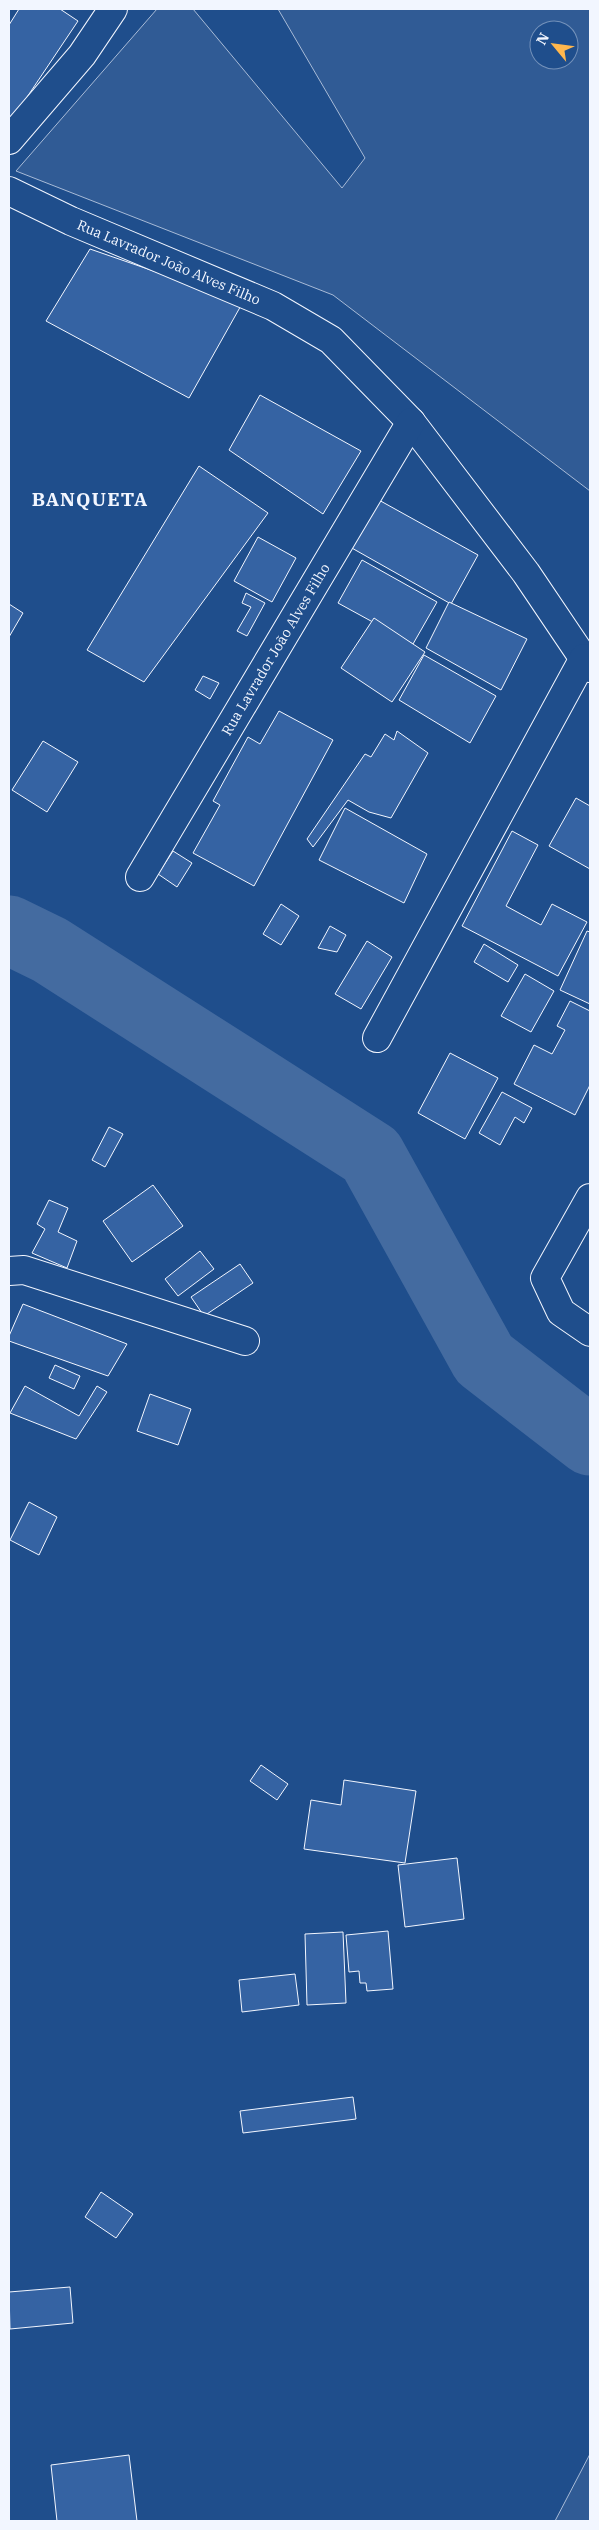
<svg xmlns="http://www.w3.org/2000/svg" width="599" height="2530" font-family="'IBM Plex Serif',serif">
  <rect width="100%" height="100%" fill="#1f4e8c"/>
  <g fill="#305b95" stroke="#a8bbd7" fill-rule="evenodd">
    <path d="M 157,9 L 193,9 L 342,188 L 365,158 L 278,9 L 590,9 L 590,491 L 333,295 L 16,171 ZM 539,30 L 569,30 L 569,60 L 539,60 Z"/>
    <polygon points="590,2454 590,2521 555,2521"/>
  </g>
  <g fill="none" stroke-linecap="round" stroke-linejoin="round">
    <polyline stroke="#446ba0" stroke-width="69" points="9,930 50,950 371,1155 484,1359 590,1441"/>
  </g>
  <g fill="#3563a3" stroke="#f2f6ff">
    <polygon points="19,9 60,9 78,21 9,124 9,25"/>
    <polygon points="90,249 243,302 189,398 46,321"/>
    <polygon points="260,395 361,451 323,514 229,450"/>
    <polygon points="199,466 268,513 144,682 87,650"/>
    <polygon points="377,499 478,555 451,604 350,547"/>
    <polygon points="258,537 296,558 272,602 234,581"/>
    <polygon points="362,560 437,602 413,644 338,603"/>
    <polygon points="246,593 265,603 247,636 237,631 251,607 242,603"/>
    <polygon points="449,602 527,639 501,690 426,648"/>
    <polygon points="9,604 23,613 9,637"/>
    <polygon points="374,618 425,652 392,702 341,668"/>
    <polygon points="424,655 496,696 470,743 399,700"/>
    <polygon points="203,676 219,683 210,699 195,690"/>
    <polygon points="279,711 333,740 254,886 193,853 220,805 213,801 248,737 260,744"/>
    <polygon points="397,731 428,753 391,818 369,812 348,800 313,847 307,839 365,754 371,757 385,734 394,740"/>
    <polygon points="43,741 78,762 47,812 12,790"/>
    <polygon points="576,798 590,806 590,869 549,846"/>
    <polygon points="345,808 427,854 404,903 319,860"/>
    <polygon points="512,831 538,845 506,906 541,925 552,904 587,922 558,976 462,926"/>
    <polygon points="173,851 192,863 177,887 158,874"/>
    <polygon points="281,904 299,916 281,945 263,934"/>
    <polygon points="330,926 346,935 337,952 318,948"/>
    <polygon points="587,931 590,932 590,1004 560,990"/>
    <polygon points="367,941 392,957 361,1009 335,994"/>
    <polygon points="484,944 518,965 508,982 474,962"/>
    <polygon points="525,974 554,991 531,1032 501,1016"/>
    <polygon points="570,1001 590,1011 590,1085 575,1115 514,1084 534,1045 552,1054 565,1030 557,1026"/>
    <polygon points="450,1053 498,1078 465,1139 418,1113"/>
    <polygon points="502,1092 532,1108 524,1123 515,1117 500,1145 479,1133"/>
    <polygon points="109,1127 123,1134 105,1167 92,1160"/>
    <polygon points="153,1185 183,1226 132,1262 103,1221"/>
    <polygon points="49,1200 68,1208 58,1232 77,1241 67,1268 32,1253 45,1229 37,1224"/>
    <polygon points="200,1251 214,1269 178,1296 165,1279"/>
    <polygon points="240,1264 253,1283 204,1316 191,1297"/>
    <polygon points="23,1304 127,1344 108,1376 9,1341 9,1336"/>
    <polygon points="55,1365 80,1376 74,1389 49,1378"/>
    <polygon points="25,1386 79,1416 97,1386 107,1392 76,1439 10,1413"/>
    <polygon points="150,1394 191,1409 178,1445 137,1431"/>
    <polygon points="29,1502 57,1517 39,1555 10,1540"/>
    <polygon points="261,1765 288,1784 277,1800 250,1781"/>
    <polygon points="344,1780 416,1791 405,1863 304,1849 311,1800 341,1805"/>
    <polygon points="457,1858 464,1919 405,1927 398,1865"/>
    <polygon points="388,1931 393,1989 367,1991 366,1983 360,1983 359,1971 349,1972 346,1935"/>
    <polygon points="343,1932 346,2003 307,2005 305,1934"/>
    <polygon points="295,1974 299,2005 242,2012 239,1980"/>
    <polygon points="353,2097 356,2119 243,2133 240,2111"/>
    <polygon points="101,2192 133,2214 116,2238 85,2217"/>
    <polygon points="70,2287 73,2323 10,2329 9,2292"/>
    <polygon points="129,2455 137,2521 57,2521 51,2465"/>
  </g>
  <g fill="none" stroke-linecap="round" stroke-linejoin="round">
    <g stroke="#f2f6ff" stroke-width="30">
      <g id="minor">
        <path id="s1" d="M 9,191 L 71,221 L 273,306 L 331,340 L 411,422 L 526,573 L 590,668"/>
        <path id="s2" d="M 140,877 L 411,422"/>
        <polyline points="377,1038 584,658"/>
        <polyline points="590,1198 545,1278 561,1312 590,1332"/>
        <polyline points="9,1271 24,1270 245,1341"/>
      </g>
    </g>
    <g stroke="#f2f6ff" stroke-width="30">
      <polyline id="tertiary" points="9,140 82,55 113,9"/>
    </g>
    <use href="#minor" stroke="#1f4e8c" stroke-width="28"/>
    <use href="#tertiary" stroke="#1f4e8c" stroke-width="28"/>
  </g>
  <g text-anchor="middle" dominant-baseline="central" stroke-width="4" stroke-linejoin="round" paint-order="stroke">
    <g font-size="14" fill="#f2f6ff" stroke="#1f4e8c">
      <text stroke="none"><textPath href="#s1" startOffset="175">Rua Lavrador João Alves Filho</textPath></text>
      <text stroke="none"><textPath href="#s2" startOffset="265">Rua Lavrador João Alves Filho</textPath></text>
    </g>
    <g font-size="19" font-weight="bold" letter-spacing="1" fill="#f2f6ff" stroke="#1f4e8c">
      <text x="90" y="499">BANQUETA</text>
    </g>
  </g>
  <rect width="599" height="2530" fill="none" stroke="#f2f6ff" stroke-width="20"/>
  <g transform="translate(554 45) rotate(299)"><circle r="24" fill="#1f4e8c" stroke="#7391ba"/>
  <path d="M0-4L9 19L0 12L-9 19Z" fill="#ffb74d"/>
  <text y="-8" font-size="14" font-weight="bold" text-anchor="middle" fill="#f2f6ff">N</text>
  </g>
</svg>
